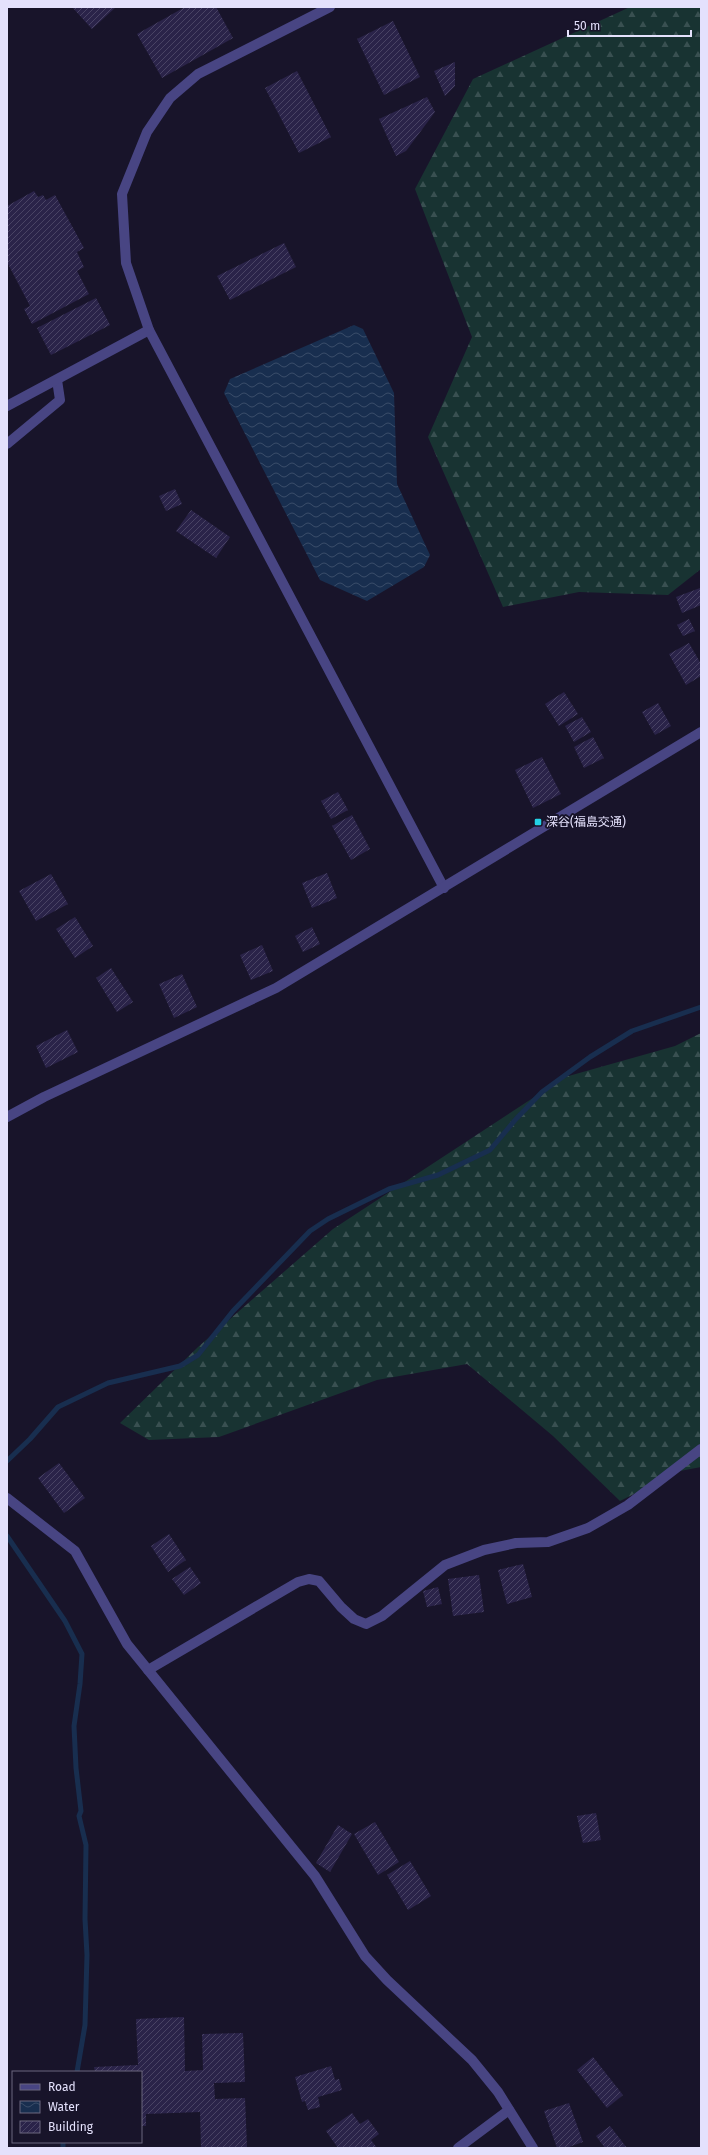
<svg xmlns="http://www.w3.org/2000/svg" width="708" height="2155" font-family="'Fira Sans','Noto Sans JP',sans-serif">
  <defs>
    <pattern id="forest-firs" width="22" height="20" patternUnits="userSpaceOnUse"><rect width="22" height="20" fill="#183332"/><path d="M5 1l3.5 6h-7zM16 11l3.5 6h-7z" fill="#395051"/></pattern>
    <pattern id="water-waves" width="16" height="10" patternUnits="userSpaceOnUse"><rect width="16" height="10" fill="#182e4f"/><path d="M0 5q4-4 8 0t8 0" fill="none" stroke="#394c69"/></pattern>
    <pattern id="building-hatch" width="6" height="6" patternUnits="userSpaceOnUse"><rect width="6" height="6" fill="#2a2349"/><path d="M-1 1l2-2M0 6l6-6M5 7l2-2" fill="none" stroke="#494364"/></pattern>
  </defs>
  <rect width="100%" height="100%" fill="#18142a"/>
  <g fill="url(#forest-firs)">
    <polygon points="630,7 701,7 701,495 699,498 701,501 701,569 668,595 579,592 503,607 428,437 472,337 415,189 473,79"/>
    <polygon points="701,1033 701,1467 680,1471 620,1501 553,1436 467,1364 377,1380 219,1437 149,1440 120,1423 198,1347 333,1229 565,1077 675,1046"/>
  </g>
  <polygon fill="url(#water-waves)" points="354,325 363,329 394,393 397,484 430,555 424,567 367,601 320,580 224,393 230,379"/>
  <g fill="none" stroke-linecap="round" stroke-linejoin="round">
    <g stroke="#182e4f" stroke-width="5">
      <polyline points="7,1461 30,1439 58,1407 108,1383 180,1366 198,1355 233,1311 310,1231 328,1219 389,1189 438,1175 490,1150 516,1119 542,1092 590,1057 632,1031 701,1007"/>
      <polyline points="7,1536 65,1621 82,1654 80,1684 74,1726 76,1768 81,1811 79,1816 86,1845 85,1919 87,1955 85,2025 77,2072"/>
      <polyline points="63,2142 63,2148"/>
    </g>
  </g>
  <g fill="url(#building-hatch)">
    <polygon points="72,7 116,7 92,29"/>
    <polygon points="185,7 216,7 233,38 162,78 137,34"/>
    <polygon points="393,21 420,77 384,95 357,39"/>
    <polygon points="455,62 455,86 445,96 434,71"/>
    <polygon points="297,71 331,137 299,153 265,88"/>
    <polygon points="427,97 435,112 406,151 396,156 379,119"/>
    <polygon points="34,191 38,197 43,195 46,200 55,195 84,248 77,252 84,267 77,271 89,294 32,324 24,309 30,306 7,262 7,206"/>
    <polygon points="284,243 296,267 230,300 217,276"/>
    <polygon points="96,298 110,325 51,355 37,328"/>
    <polygon points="175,489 182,504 166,511 159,496"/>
    <polygon points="191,510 230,537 216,558 176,531"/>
    <polygon points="700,588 701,605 682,613 676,597"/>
    <polygon points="689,619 695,631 683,636 677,625"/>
    <polygon points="689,643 701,664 701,676 686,685 669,654"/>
    <polygon points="564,692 578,714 559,726 545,704"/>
    <polygon points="658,703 671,726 655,735 642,712"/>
    <polygon points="582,717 591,732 574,742 565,726"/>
    <polygon points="593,737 604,758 584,768 574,747"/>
    <polygon points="542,757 561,794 533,808 515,770"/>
    <polygon points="338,792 348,810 331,819 321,801"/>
    <polygon points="352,815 370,849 351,860 332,826"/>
    <polygon points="327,873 337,898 312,908 302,883"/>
    <polygon points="51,874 68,904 36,921 19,891"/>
    <polygon points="75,917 93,946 75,958 56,929"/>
    <polygon points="312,927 320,944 303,952 295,936"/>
    <polygon points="262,945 273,971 251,980 240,955"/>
    <polygon points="111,968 133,1002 117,1012 96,978"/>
    <polygon points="182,974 197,1007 174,1018 159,984"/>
    <polygon points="67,1030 78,1052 46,1068 36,1046"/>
    <polygon points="59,1463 85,1498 64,1513 38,1478"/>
    <polygon points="169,1534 186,1560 168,1572 151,1546"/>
    <polygon points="523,1564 532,1597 507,1604 498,1570"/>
    <polygon points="190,1567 201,1583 184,1595 172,1579"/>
    <polygon points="479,1575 484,1612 453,1616 448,1579"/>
    <polygon points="438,1587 442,1604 427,1607 423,1591"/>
    <polygon points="596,1813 601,1840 583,1843 577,1816"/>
    <polygon points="375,1822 399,1862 378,1875 354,1834"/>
    <polygon points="338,1825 352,1834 330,1872 316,1863"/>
    <polygon points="410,1861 431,1896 408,1910 387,1875"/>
    <polygon points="184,2017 185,2071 203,2070 202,2034 243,2033 245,2082 214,2083 215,2099 245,2098 247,2147 201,2148 200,2112 146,2114 146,2126 141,2126 141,2072 95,2072 94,2067 138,2065 136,2019"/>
    <polygon points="593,2057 623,2095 607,2108 577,2070"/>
    <polygon points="331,2066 335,2080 339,2079 342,2090 318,2097 320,2107 308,2110 305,2101 302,2102 295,2077"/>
    <polygon points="569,2103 583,2142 566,2148 557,2148 544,2111"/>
    <polygon points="352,2113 360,2124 368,2119 379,2134 371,2140 377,2148 338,2148 326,2131"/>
    <polygon points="610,2126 627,2148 605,2148 596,2136"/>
  </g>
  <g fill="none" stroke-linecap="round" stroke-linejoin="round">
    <g stroke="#484583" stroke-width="10">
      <polyline points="7,444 60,400 57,380"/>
      <polyline points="7,1498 75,1551 127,1644 315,1876 365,1956 387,1980 472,2060 498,2092 533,2148"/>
      <polyline points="148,1670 298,1582 309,1579 319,1581 341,1607 354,1619 366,1624 382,1616 445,1565 484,1550 516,1543 548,1542 588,1528 628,1505 701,1449"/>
      <polyline points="458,2148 509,2110"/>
    </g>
    <g stroke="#484583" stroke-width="10">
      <polyline points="330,7 198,74 170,98 147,132 122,194 126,263 149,330 444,888"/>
      <polyline points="7,406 149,330"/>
      <polyline points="7,1117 44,1097 276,988 701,732"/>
    </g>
  </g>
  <rect fill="#23d2e6" stroke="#18142a" stroke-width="1.5" x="534" y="818" width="8" height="8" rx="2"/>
  <g text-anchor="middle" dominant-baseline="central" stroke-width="4" stroke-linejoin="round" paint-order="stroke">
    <g font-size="12" fill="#e4e1fc" stroke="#18142a" text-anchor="start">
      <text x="546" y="822">深谷(福島交通)</text>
    </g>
  </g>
  <rect width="708" height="2155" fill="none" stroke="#e4e1fc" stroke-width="16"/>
  <rect x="12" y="2071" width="130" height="72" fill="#18142a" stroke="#6a667e"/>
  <rect x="20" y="2084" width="20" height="6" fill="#484583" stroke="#6a667e"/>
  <text x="48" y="2091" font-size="12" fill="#e4e1fc">Road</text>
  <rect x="20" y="2101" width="20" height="12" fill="url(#water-waves)" stroke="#6a667e"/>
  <text x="48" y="2111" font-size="12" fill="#e4e1fc">Water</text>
  <rect x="20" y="2121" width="20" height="12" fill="url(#building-hatch)" stroke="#6a667e"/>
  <text x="48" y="2131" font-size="12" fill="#e4e1fc">Building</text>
  <path d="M568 30v6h123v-6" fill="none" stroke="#e4e1fc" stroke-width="2"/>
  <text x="574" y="30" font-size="12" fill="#e4e1fc" stroke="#18142a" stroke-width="3" paint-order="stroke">50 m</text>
</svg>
